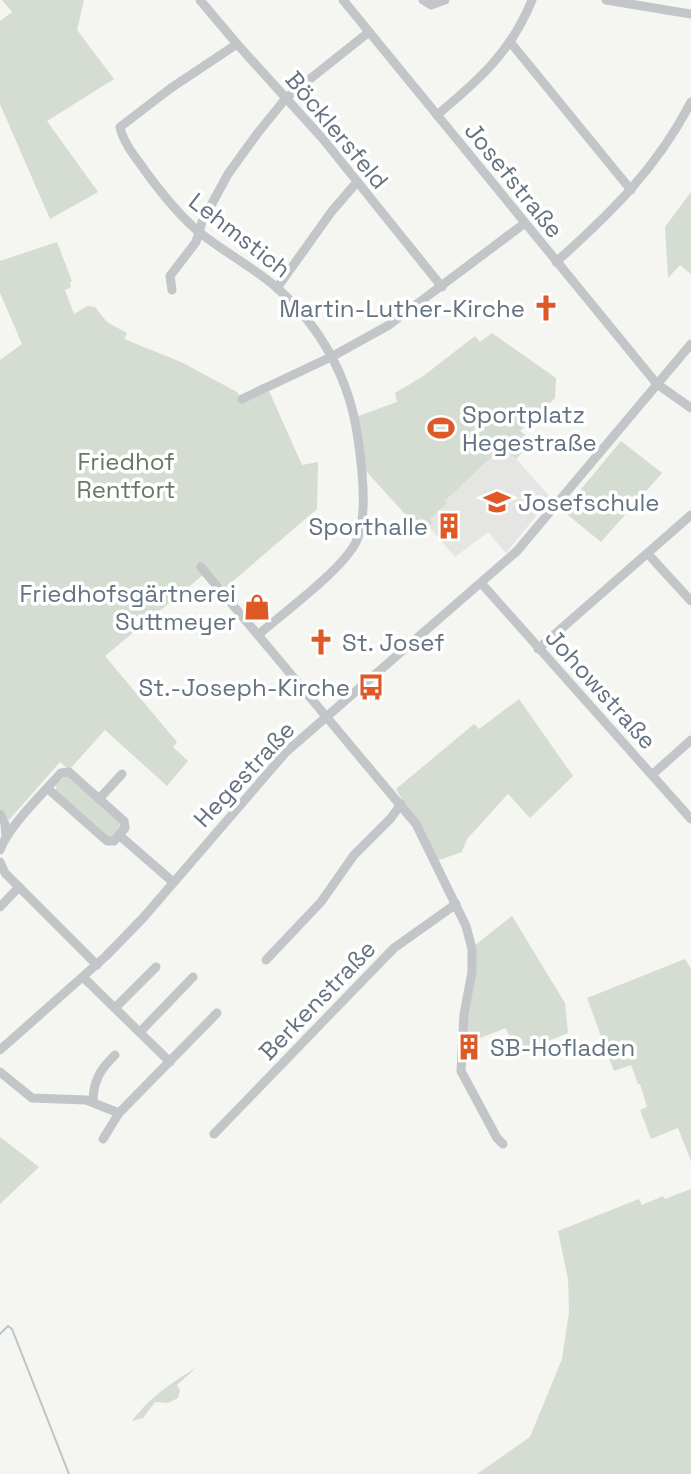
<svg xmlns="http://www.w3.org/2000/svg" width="691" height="1474" font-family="'Space Grotesk',sans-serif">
  <rect width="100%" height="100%" fill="#f5f5f1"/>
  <polygon fill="#e5e6e4" points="504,445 551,498 506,553 488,532 455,557 429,527 433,523 429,519 445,501"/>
  <g fill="#d5dcd2">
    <polygon points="2,0 84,0 77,30 114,79 47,121 98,192 50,219 0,104 0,21 12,12"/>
    <polygon points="691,192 691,274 680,265 668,278 665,227"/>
    <polygon points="57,242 72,281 70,282 71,287 65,290 74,314 88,306 95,307 107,322 127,333 124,339 181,362 237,392 244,402 269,391 302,465 318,462 317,509 225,588 209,570 105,656 177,742 173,747 188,761 167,786 105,730 69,770 60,762 9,820 0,811 0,360 22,344 0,293 0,261"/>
    <polygon points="492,333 556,378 555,398 520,431 533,441 516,459 503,446 445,501 447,503 430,519 433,523 429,527 404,513 366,471 358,416 397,402 395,393 422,377 475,336 480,342"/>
    <polygon points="621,441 662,473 601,542 563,511"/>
    <polygon points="519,699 573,776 530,818 508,794 467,839 462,852 439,860 435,858 396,789 474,724 479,729"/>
    <polygon points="64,777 69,777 120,822 121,827 112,837 107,837 56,791 56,785"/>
    <polygon points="512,916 565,1003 568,1033 523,1051 515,1052 506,1028 465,1044 474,946"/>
    <polygon points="685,959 691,969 691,1161 678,1128 651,1139 640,1110 647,1107 640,1084 638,1084 631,1065 614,1071 587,998"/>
    <polygon points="0,1137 39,1167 0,1204"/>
    <polygon points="691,1189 691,1474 477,1474 530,1437 562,1359 569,1312 568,1279 558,1231 639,1199 642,1205 663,1196 665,1199"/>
    <path d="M 197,1367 L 177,1385 L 180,1390 L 178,1398 L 168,1403 L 155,1402 L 143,1418 L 132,1421 C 152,1395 170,1384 197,1367 Z"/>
  </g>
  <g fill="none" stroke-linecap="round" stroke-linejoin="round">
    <polyline stroke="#bac5c9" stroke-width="2" points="0,1334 8,1326 12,1329 69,1474"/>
    <g stroke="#c2c6c9" stroke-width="9">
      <polyline points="200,0 237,44 323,139 442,287"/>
      <polyline points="343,0 657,384 691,408"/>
      <polyline points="423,0 431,5 445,0"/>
      <polyline points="606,0 691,14"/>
      <polyline points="511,43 631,190"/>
      <path d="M 237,44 L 171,88 L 120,127 C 123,143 137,159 146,172 C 162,194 179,215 199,232 C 224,252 253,267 277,288 C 322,328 350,380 358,439 C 362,466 368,515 357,540 C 344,569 284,612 258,635"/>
      <path d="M 437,115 C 479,80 511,52 532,0"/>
      <path d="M 556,262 C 611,213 657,168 691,102"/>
      <polyline points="277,288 332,211 357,182"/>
      <polyline points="172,290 170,276 196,242 202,222 228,174 257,134 286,98 369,32"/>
      <polyline points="242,399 333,356 389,325 525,223"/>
      <polyline points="648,554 691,601"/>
      <polyline points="201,567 416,824 466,926 472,949 472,972 464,1014 461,1071 497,1138 503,1144"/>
      <polyline points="482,584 691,819"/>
      <polyline points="538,649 691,515"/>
      <polyline points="653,774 691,740"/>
      <polyline points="99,799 122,774"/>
      <polyline points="0,814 5,824 6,837"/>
      <polyline points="119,835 173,882"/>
      <path d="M 0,850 C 8,827 44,792 61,773 L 69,772 L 124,821 L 125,828 L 114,841 L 107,841 L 47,788"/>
      <polyline points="0,862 5,873 97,965"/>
      <polyline points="0,907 19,887"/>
      <polyline points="266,960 321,902 354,855 391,818 401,804"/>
      <polyline points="83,977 170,1062"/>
      <polyline points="115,1008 156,967"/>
      <polyline points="140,1032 193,977"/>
      <polyline points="0,1050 106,956 143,918 286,752 517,551 691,344"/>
      <polyline points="0,1072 32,1098 86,1100 119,1113 217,1013"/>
      <path d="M 93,1102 C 93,1082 100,1069 115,1055"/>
      <polyline points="214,1134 394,948 456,904"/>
      <polyline points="103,1139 119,1113"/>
    </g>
  </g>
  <defs>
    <g id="church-bare" transform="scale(2.1)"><path d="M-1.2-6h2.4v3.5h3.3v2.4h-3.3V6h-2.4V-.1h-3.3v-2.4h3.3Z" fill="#df5926" stroke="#fff" stroke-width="2.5" paint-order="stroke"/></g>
    <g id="stadium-bare" transform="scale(2.1)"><path d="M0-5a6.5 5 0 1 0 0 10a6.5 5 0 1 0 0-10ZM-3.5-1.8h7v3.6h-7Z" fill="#df5926" stroke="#fff" stroke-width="2.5" paint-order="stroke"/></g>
    <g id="school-bare" transform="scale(2.1)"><path d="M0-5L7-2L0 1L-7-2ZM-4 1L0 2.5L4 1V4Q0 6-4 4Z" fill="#df5926" stroke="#fff" stroke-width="2.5" paint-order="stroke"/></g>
    <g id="building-bare" transform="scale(2.1)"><path d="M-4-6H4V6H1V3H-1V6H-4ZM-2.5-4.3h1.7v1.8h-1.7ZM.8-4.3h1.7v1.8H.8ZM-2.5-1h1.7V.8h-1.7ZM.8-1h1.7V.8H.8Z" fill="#df5926" stroke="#fff" stroke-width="2.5" paint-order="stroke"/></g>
    <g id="shop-bare" transform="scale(2.1)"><path d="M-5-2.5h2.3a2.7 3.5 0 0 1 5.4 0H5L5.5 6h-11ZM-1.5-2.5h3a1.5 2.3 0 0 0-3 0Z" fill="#df5926" stroke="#fff" stroke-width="2.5" paint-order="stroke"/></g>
    <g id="bus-bare" transform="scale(2.1)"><path d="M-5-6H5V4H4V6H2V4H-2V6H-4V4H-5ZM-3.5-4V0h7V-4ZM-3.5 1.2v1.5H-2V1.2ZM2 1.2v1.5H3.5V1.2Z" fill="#df5926" stroke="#fff" stroke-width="2.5" paint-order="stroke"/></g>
  </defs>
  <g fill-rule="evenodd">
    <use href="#church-bare" x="546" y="308"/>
    <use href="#stadium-bare" x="441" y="428"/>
    <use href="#school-bare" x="497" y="502"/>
    <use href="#building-bare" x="449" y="526"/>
    <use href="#shop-bare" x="257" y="607"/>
    <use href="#church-bare" x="321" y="642"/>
    <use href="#bus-bare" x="371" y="687"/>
    <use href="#building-bare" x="469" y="1047"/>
  </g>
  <g text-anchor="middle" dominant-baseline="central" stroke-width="7" stroke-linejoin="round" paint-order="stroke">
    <g font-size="24" fill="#647381" stroke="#fff">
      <text transform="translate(337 130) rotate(50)">Böcklersfeld</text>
      <text transform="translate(514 180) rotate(51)">Josefstraße</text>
      <text transform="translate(240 235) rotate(38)">Lehmstich</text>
      <text transform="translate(601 689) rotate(48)">Johowstraße</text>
      <text transform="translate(244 774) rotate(-47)">Hegestraße</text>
      <text transform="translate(317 1000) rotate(-46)">Berkenstraße</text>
    </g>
    <g font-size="24" fill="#647381" stroke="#fff" text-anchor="end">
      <text x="525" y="308">Martin-Luther-Kirche</text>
      <text x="462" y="414" text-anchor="start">Sportplatz<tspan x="462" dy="28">Hegestraße</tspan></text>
      <text x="518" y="502" text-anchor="start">Josefschule</text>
      <text x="428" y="526">Sporthalle</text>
      <text x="236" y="593">Friedhofsgärtnerei<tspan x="236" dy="28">Suttmeyer</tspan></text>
      <text x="342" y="642" text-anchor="start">St. Josef</text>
      <text x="350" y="687">St.-Joseph-Kirche</text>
      <text x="490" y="1047" text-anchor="start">SB-Hofladen</text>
    </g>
    <g font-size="24" fill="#667963" stroke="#fff">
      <text x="126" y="461">Friedhof<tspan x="126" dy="28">Rentfort</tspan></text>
    </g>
  </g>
</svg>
